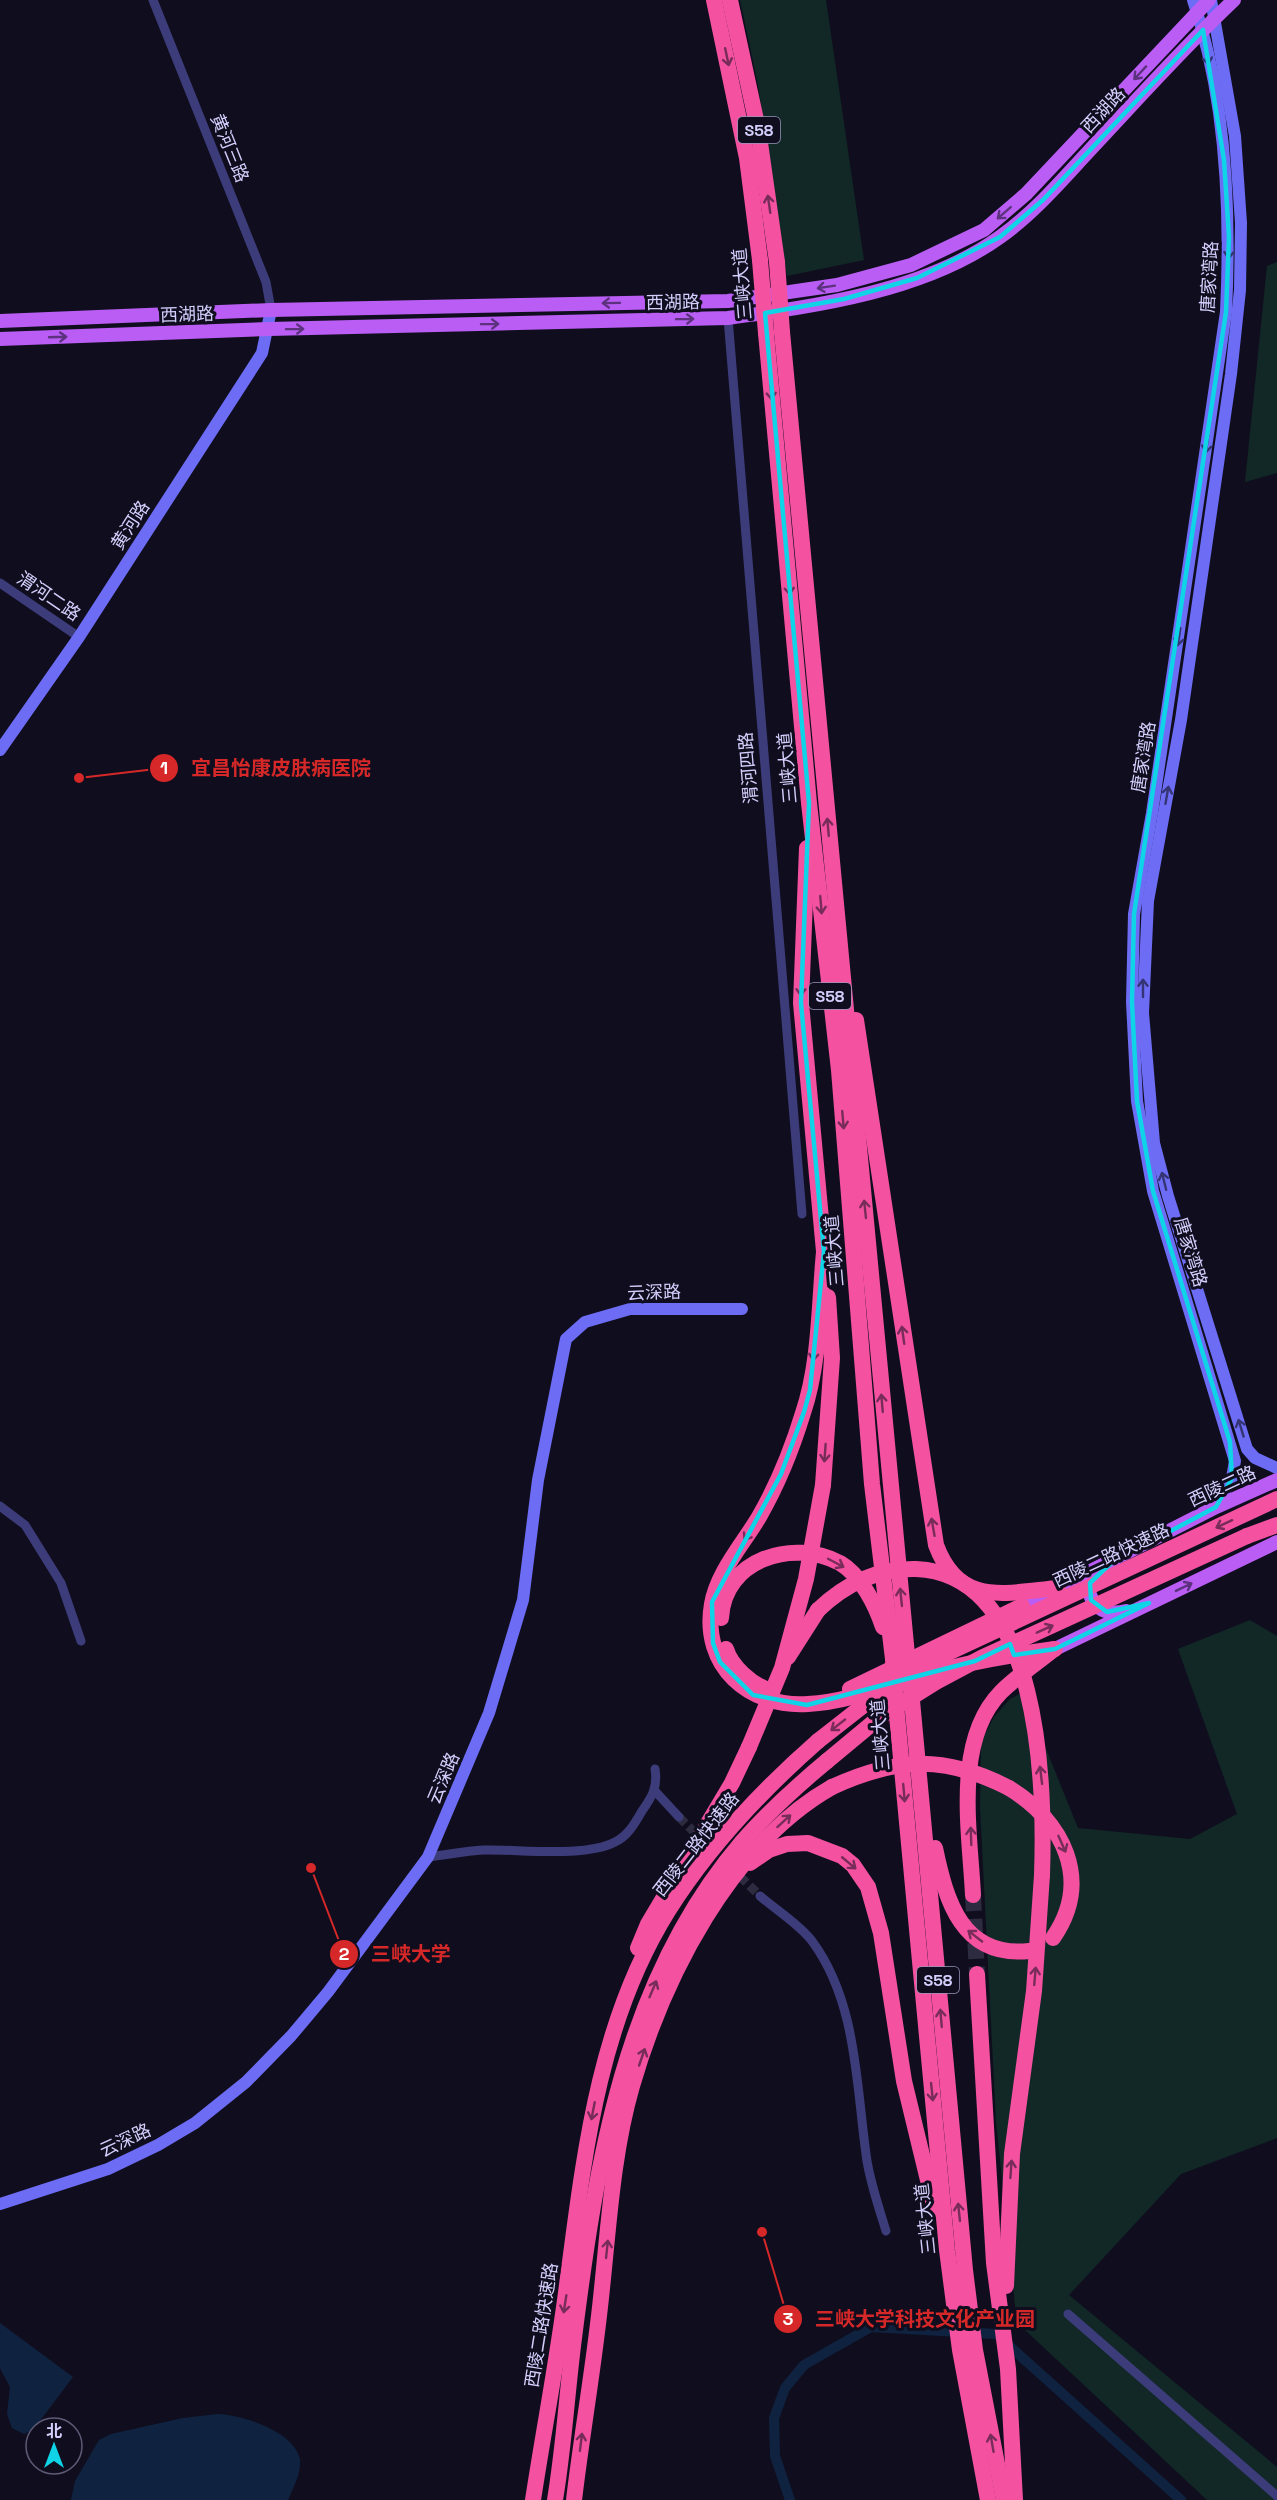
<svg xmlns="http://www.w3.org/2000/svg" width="1277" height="2500" font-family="'Space Grotesk','Noto Sans SC',sans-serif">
  <rect width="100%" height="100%" fill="#100e1e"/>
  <g fill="#112827">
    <polygon points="740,0 826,0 864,260 787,276 758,85"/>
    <polygon points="1277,262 1277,473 1245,482 1267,266"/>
    <polygon points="1250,1620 1277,1636 1277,2138 1181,2174 1069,2295 1277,2467 1277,2500 1207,2500 1025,2330 1016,2315 996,2121 980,1807 981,1742 994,1717 1010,1699 1023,1692 1078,1828 1190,1839 1237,1814 1178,1649"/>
  </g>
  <g fill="#0f2341">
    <polygon points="0,2323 73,2377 33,2430 24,2434 12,2428 7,2414 10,2387 0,2368"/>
    <path d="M 218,2414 C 242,2415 295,2431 300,2460 C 301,2474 293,2488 288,2500 L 71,2500 L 75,2481 L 99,2440 L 111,2434 L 183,2418 Z"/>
  </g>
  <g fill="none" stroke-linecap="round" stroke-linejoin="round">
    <polyline stroke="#0f2341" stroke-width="10" points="790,2500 775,2456 774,2418 785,2388 804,2365 871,2327 996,2334 1181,2500"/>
    <g stroke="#2d2b3f" stroke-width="9" stroke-dasharray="9 4.5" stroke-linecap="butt">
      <polyline points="679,1817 701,1839"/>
      <polyline points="711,1848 760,1896"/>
    </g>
    <polyline stroke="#2d2b3f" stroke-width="16" stroke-dasharray="16 8" stroke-linecap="butt" points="973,1895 977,1974"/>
    <g stroke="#3d3c7a" stroke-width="9">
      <polyline points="153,0 266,282 271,310"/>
      <polyline points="728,318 802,1214"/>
      <polyline points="0,583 79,637"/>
      <polyline points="0,1506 25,1525 61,1583 81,1641"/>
      <polyline points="655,1791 679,1817"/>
      <path d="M 428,1857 C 446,1855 465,1851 483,1850 C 519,1849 584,1858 615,1842 C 628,1836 635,1823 642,1811 C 652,1797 658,1787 655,1769"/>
      <path d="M 760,1896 C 776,1910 799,1924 812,1941 C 858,2003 856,2088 867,2161 C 871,2185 879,2208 886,2231"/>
      <polyline points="1068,2314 1277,2496"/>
    </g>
    <g stroke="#6d6cf5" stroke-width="12">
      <path d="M 1193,0 C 1226,97 1231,210 1226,312 L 1152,813 L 1134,914 L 1132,1002 L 1137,1101 L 1153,1191 L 1235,1461 L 1232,1478 L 1216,1507"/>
      <polyline points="1211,0 1235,136 1241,223 1240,290 1231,374 1181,720 1148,901 1143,1013 1154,1143 1168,1196 1247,1449 1255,1458 1277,1468"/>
      <polyline points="0,750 79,637 262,353 271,310"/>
      <polyline points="0,2204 108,2169 158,2145 195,2123 246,2082 291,2036 328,1992 428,1857 489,1713 523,1600 538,1480 566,1339 585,1322 630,1309 742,1309"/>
    </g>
    <g stroke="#ba5df4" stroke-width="14">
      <polyline points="0,321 271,310 728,301 837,285 911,265 984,230 1026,194 1209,0"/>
      <path d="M 0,339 L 269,329 L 728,318 C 817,306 925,291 1000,237 C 1034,213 1061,181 1089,151 C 1136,101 1183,48 1234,0"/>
      <path d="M 1092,1579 L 1089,1592 C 1095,1611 1108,1615 1126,1611"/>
      <polyline points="1022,1606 1216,1507 1277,1480"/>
      <polyline points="1055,1649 1277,1542"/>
    </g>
    <g stroke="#f451a1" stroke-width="16">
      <polyline points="714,0 747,158 760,260"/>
      <polyline points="730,0 758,129 777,262"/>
      <polyline points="782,332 907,1655"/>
      <polyline points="766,333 809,803 839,1070 872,1484 893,1659"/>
      <polyline points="807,848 801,1003 825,1262"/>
      <path d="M 856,1020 L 936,1545 C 959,1607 1004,1593 1058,1588"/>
      <path d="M 824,1252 C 819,1304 820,1363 803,1413 C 792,1449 778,1484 759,1517 C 743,1544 717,1573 712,1604 C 701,1666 749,1708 808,1704 C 849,1702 888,1685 926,1674 C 969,1662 1011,1655 1055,1649"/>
      <polyline points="823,1485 832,1358 828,1297"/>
      <polyline points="1247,1536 1277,1525"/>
      <path d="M 721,1618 C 724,1559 793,1538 840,1563 C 861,1575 876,1606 883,1627"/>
      <path d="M 726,1649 C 731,1666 752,1685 769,1690"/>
      <polyline points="788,1657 818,1610"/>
      <polyline points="850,1689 1022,1606"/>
      <polyline points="911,1690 965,2270 975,2350 1004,2500"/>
      <polyline points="895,1694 947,2250 960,2350 988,2500"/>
      <path d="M 1009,1788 C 1063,1821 1093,1880 1053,1938"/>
      <path d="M 935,1848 C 946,1901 962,1958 1029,1951"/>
      <polyline points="750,1863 769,1850 787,1844 808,1843 842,1856 853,1865 868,1887 881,1933 904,2081 935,2209"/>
      <path d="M 973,1895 C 970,1832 953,1741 1001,1692 C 1017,1676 1037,1663 1054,1649"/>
      <polyline points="638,1948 648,1924 732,1783 749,1747"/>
      <polyline points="977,1974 994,2263 1008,2369 1015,2500"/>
      <polyline points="1006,2286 1012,2154 1034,1991 1042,1875"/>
      <path d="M 533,2500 C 544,2428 558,2357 567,2285 C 584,2156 598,2023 668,1911 C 709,1846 761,1791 818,1741"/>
      <path d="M 555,2500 C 564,2446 567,2392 574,2338 C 596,2164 624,1980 742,1842 C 768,1812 797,1786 827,1761"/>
      <path d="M 574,2500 C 581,2441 591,2383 598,2324 C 608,2245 610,2162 632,2086 C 664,1976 730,1845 832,1787"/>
    </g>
    <g stroke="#f451a1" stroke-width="16">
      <polyline points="760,260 766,333"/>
      <polyline points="777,262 782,332"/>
      <path d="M 818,1610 C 845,1584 877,1568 916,1569 C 1041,1574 1045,1785 1042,1875"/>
      <polyline points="907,1655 910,1684"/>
      <polyline points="893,1659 895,1692"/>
      <polyline points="818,1741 864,1705 939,1657 1277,1499"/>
      <polyline points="749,1747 782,1668 806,1579 823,1485"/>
      <polyline points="827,1761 880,1717 936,1682 981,1658 1247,1536"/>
      <path d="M 832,1787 C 897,1757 945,1755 1009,1788"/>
    </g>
  </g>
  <defs><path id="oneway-shaft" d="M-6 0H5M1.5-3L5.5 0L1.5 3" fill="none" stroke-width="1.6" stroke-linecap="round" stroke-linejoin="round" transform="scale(1.5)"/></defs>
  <g stroke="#353474">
    <use href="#oneway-shaft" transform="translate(1207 56) rotate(80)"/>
    <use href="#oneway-shaft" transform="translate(1229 250) rotate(93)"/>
    <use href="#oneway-shaft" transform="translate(1207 444) rotate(98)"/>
    <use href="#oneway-shaft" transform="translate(1179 637) rotate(99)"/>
    <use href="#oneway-shaft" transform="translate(1167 795) rotate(-80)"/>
    <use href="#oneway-shaft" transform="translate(1143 988) rotate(-90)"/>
    <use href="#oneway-shaft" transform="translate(1164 1181) rotate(-104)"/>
    <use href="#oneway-shaft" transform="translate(1241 1428) rotate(-107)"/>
  </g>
  <g stroke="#772c59">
    <use href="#oneway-shaft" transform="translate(727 57) rotate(78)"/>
    <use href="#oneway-shaft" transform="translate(769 204) rotate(-98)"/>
    <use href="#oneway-shaft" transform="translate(771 391) rotate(85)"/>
    <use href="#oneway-shaft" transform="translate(789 586) rotate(84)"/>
    <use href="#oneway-shaft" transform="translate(828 827) rotate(-95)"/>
    <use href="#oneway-shaft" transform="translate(821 905) rotate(85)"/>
    <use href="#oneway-shaft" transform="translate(801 987) rotate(91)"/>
    <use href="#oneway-shaft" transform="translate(843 1120) rotate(85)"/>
    <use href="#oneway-shaft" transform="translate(865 1209) rotate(-96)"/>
    <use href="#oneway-shaft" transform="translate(903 1335) rotate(-98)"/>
    <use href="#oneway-shaft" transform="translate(814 1352) rotate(96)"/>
    <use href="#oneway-shaft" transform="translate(882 1403) rotate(-95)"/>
    <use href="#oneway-shaft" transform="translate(825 1453) rotate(94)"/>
    <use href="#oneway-shaft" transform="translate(1224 1524) rotate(155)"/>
    <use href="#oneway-shaft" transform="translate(933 1527) rotate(-100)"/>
    <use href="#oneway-shaft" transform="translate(749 1533) rotate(122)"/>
    <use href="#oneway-shaft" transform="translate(836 1563) rotate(28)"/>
    <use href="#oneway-shaft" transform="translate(901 1597) rotate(-96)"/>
    <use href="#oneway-shaft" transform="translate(1045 1629) rotate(-24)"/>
    <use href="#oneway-shaft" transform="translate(838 1725) rotate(142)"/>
    <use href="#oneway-shaft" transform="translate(1041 1775) rotate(-97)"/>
    <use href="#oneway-shaft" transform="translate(904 1793) rotate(85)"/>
    <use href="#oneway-shaft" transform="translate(784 1821) rotate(-42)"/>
    <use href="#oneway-shaft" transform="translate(971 1836) rotate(-92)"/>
    <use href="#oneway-shaft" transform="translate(1062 1844) rotate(66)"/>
    <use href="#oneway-shaft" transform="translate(849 1863) rotate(40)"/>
    <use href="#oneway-shaft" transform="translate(975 1936) rotate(-142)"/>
    <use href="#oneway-shaft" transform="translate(1035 1976) rotate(-85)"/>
    <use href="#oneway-shaft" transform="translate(653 1989) rotate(-67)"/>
    <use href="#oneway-shaft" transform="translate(941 2018) rotate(-95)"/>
    <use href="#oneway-shaft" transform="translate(642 2057) rotate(-71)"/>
    <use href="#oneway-shaft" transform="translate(932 2092) rotate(84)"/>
    <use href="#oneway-shaft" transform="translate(593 2111) rotate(101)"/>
    <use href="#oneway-shaft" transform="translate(1011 2169) rotate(-86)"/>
    <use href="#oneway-shaft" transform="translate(959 2212) rotate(-96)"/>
    <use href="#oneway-shaft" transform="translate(607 2249) rotate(-84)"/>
    <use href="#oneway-shaft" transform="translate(565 2304) rotate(99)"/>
    <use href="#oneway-shaft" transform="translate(581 2442) rotate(-83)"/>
    <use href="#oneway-shaft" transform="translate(992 2443) rotate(-100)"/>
  </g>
  <g stroke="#5c327e">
    <use href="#oneway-shaft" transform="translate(1140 73) rotate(133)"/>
    <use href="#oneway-shaft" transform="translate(1004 213) rotate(139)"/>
    <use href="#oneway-shaft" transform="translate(826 287) rotate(171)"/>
    <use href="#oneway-shaft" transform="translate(611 303) rotate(179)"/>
    <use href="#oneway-shaft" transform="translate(685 319) rotate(-1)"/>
    <use href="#oneway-shaft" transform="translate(490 324) rotate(-1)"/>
    <use href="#oneway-shaft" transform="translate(295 329) rotate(-1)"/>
    <use href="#oneway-shaft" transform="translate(58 337) rotate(-2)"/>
    <use href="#oneway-shaft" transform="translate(1184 1587) rotate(-26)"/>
  </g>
  <path fill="none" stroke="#0fd4e7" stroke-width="4.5" stroke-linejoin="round" d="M 1203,30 L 1224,160 L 1229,237 L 1226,312 L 1134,914 L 1132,1002 L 1137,1101 L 1153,1191 L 1230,1442 L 1232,1478 L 1216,1507 L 1112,1562 L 1090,1583 L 1091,1600 L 1107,1612 L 1149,1603 L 1055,1649 L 1014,1655 L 1010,1644 L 975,1661 L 807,1705 L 753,1695 L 720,1662 L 713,1643 L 712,1602 L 781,1474 L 804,1412 L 810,1390 L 824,1252 L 801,1003 L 809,803 L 765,313 L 844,299 L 917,278 L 1000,237 L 1043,200 Z"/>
  <g text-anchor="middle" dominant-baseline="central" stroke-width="6" stroke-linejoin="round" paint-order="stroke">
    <g fill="#100e1e" stroke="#9894b9" stroke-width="1.5">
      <rect x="738" y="117" width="42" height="26" rx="4.5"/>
      <rect x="809" y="983" width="42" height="26" rx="4.5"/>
      <rect x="917" y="1967" width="42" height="26" rx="4.5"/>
    </g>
    <g font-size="16" font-weight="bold" fill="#d3cefc">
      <text x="759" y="130">S58</text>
      <text x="830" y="996">S58</text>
      <text x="938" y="1980">S58</text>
    </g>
    <g font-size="18" fill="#d3cefc" stroke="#100e1e">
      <text transform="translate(1103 110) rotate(-47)">西湖路</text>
      <text transform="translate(230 148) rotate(68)">黄河三路</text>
      <text transform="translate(1209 277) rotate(-87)">唐家湾路</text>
      <text transform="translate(742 284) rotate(-95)">三峡大道</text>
      <text transform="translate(673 302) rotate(-1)">西湖路</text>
      <text transform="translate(187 314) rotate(-2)">西湖路</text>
      <text transform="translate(130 525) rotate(-57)">黄河路</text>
      <text transform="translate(49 596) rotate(34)">渭河二路</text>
      <text transform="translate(1143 757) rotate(-81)">唐家湾路</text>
      <text transform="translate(748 768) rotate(-95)">渭河四路</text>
      <text transform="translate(787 768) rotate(-95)">三峡大道</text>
      <text transform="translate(834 1251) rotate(-95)">三峡大道</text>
      <text transform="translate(1191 1252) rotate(73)">唐家湾路</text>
      <text transform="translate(654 1292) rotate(-2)">云深路</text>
      <text transform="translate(1222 1486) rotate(-25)">西陵二路</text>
      <text transform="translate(1111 1555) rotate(-25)">西陵二路快速路</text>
      <text transform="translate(880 1735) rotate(-95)">三峡大道</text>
      <text transform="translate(443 1778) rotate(-67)">云深路</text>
      <text transform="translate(696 1844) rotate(-52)">西陵二路快速路</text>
      <text transform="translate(125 2140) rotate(-25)">云深路</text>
      <text transform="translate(925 2219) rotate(-96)">三峡大道</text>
      <text transform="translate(541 2325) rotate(-81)">西陵二路快速路</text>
    </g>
  </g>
  <path fill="none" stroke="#d62828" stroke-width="2" d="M79 778L164 768M311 1868L344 1954M762 2232L788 2319"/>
  <g fill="#d62828" stroke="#100e1e" stroke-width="2">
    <circle cx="79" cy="778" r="6"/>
    <circle cx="311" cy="1868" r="6"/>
    <circle cx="762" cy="2232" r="6"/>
    <circle cx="164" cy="768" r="15"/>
    <circle cx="344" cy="1954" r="15"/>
    <circle cx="788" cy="2319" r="15"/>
  </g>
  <g font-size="18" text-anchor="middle" font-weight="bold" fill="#fff">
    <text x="164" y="774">1</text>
    <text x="344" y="1960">2</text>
    <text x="788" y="2325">3</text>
  </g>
  <g font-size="20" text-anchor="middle" font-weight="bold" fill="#d62828" stroke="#100e1e" stroke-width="6" stroke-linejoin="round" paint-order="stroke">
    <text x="281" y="775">宜昌怡康皮肤病医院</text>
    <text x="411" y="1961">三峡大学</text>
    <text x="925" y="2326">三峡大学科技文化产业园</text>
  </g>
  <g transform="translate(54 2446)"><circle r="28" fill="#100e1e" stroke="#5e5b77" stroke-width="1.5"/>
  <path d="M0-4.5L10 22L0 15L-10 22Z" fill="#0fd4e7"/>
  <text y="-9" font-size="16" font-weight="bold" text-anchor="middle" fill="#d3cefc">北</text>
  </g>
</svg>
